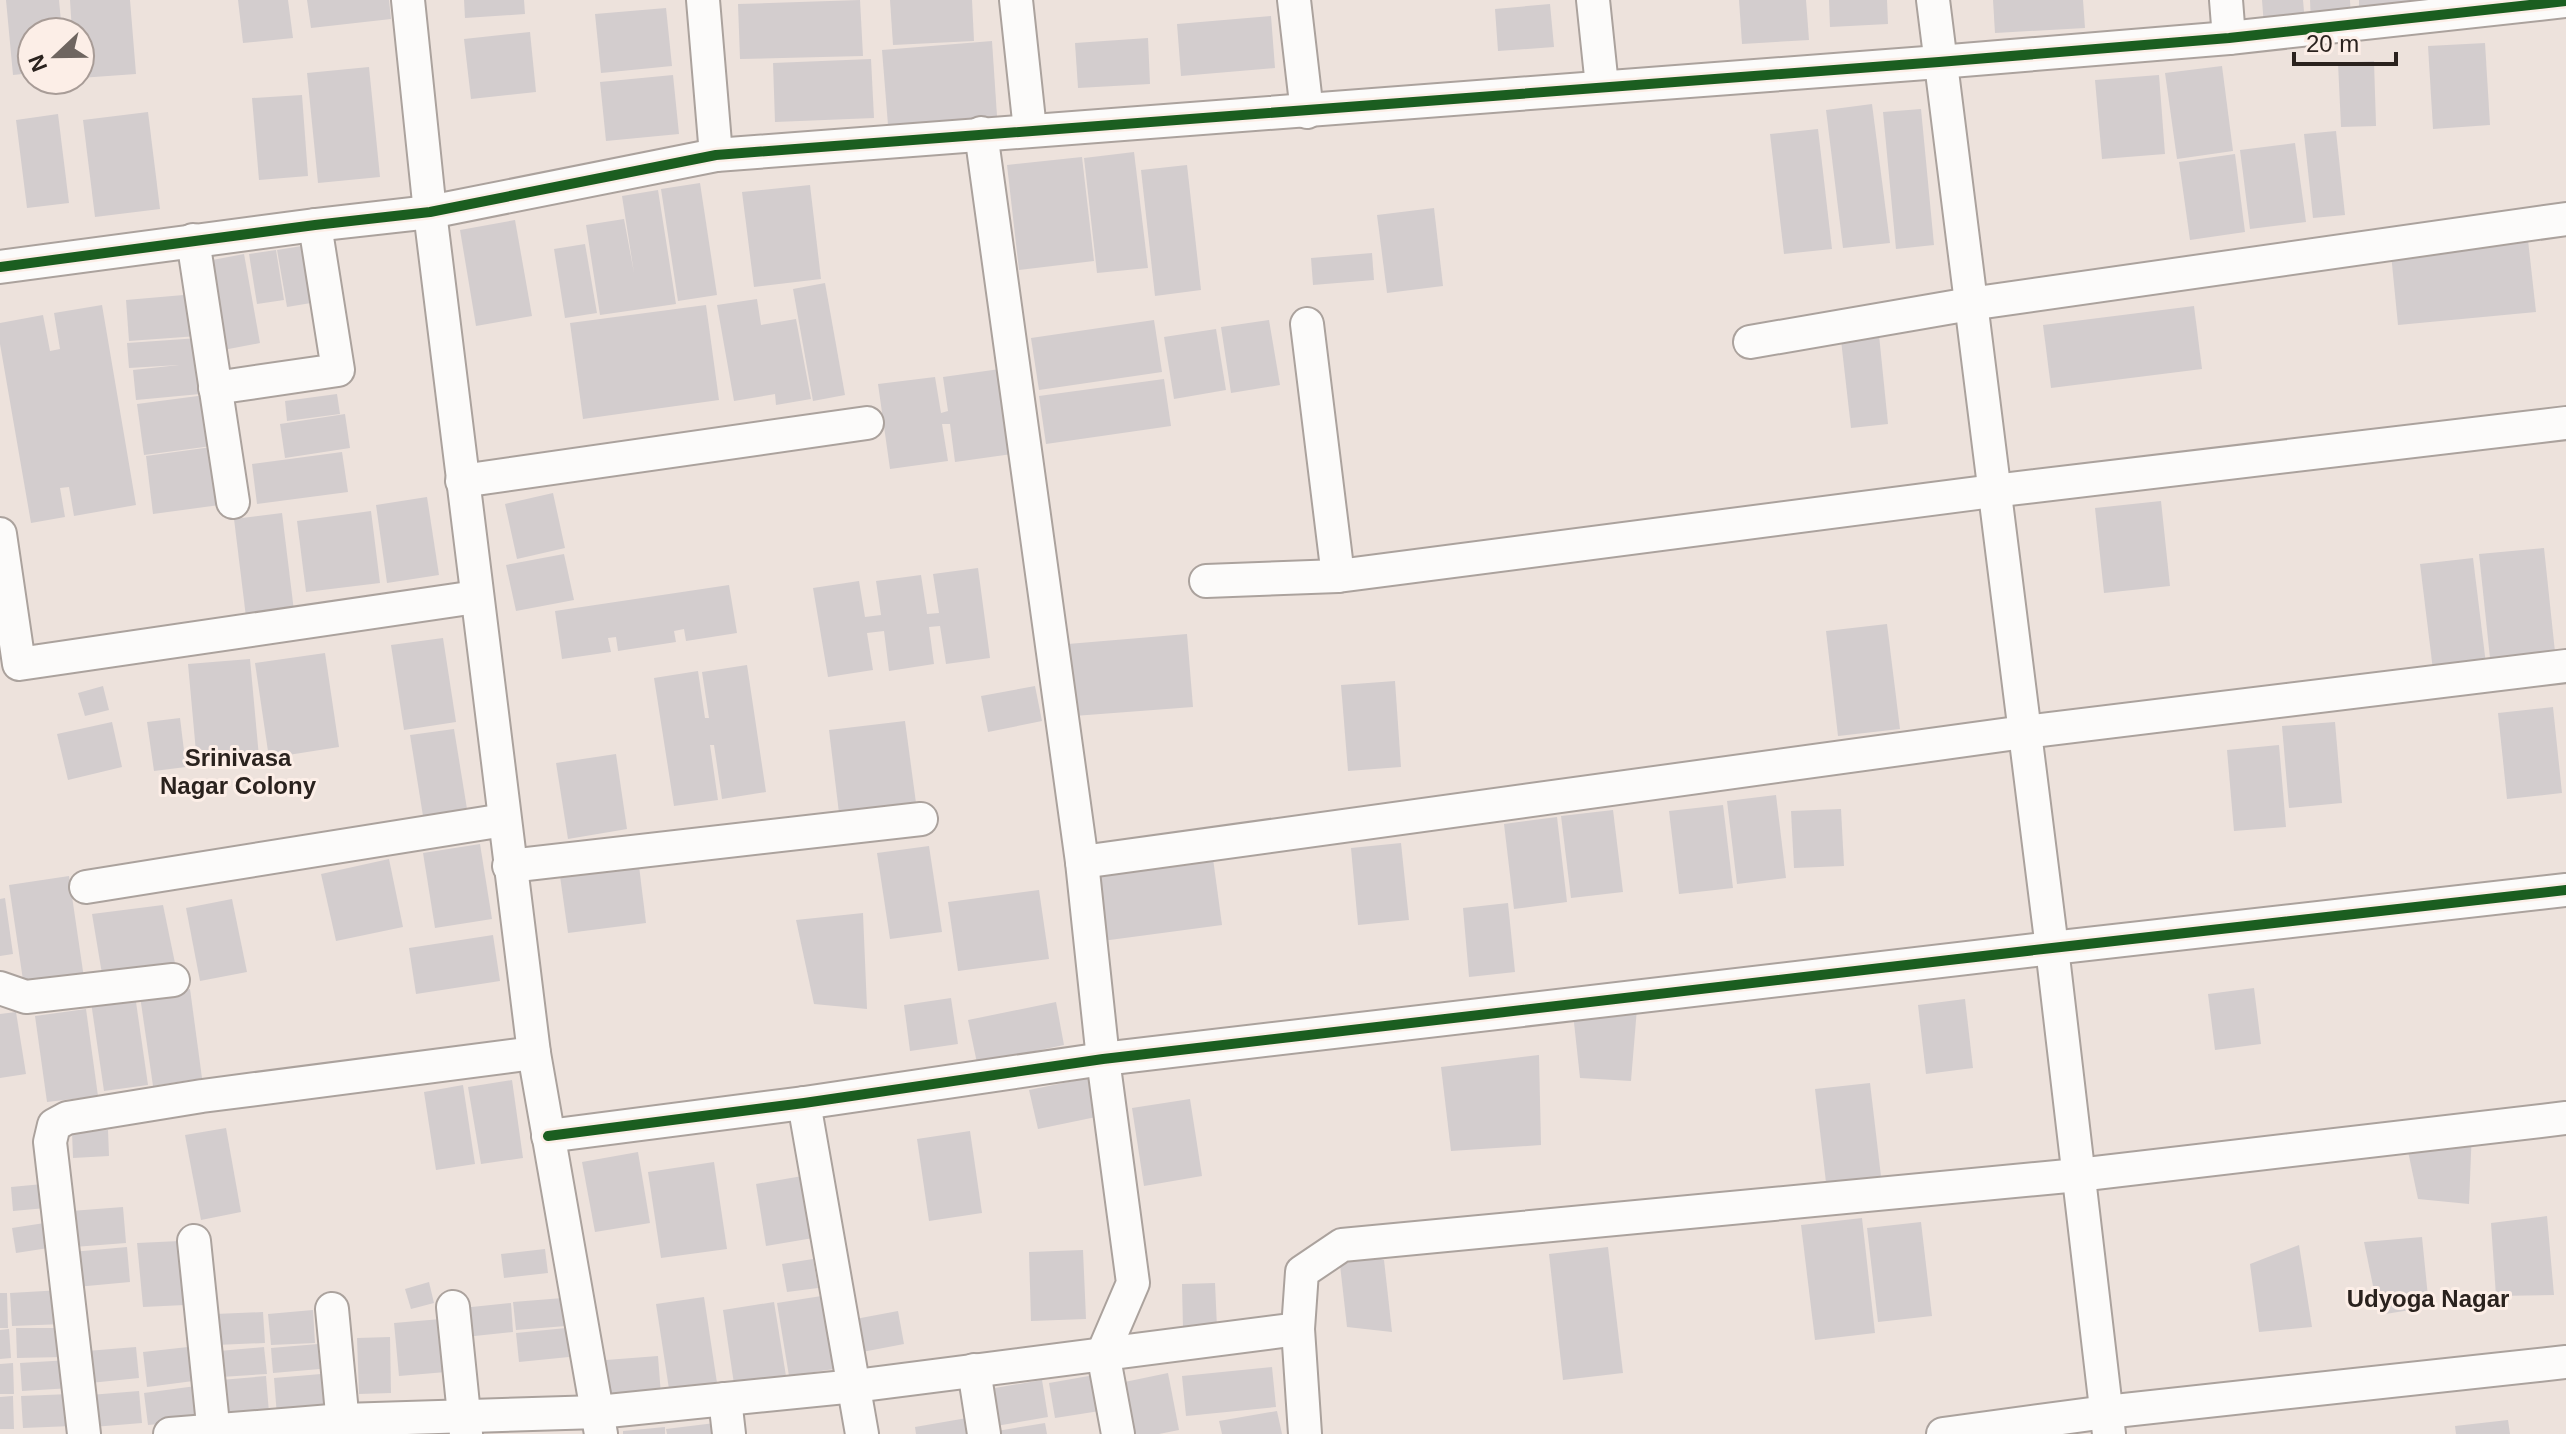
<svg xmlns="http://www.w3.org/2000/svg" width="2566" height="1434" font-family="Arial,sans-serif">
  <rect width="100%" height="100%" fill="#ede2dc"/>
  <g fill="#d3cdce">
    <polygon points="6,0 59,0 62,32 32,32 32,73 13,75"/>
    <polygon points="70,0 130,0 136,74 80,78 80,32 72,32"/>
    <polygon points="238,0 288,0 293,38 243,43"/>
    <polygon points="307,0 389,0 391,19 311,28"/>
    <polygon points="464,0 524,0 525,14 465,18"/>
    <polygon points="860,0 863,56 740,59 738,4"/>
    <polygon points="890,0 972,0 974,41 893,45"/>
    <polygon points="1739,0 1806,0 1809,40 1742,44"/>
    <polygon points="1829,0 1887,0 1888,24 1830,27"/>
    <polygon points="1993,0 2083,0 2085,28 1995,33"/>
    <polygon points="2262,0 2303,0 2305,23 2264,26"/>
    <polygon points="2310,0 2350,0 2351,22 2311,24"/>
    <polygon points="2359,0 2419,0 2419,6 2359,10"/>
    <polygon points="1550,4 1554,47 1498,51 1495,9"/>
    <polygon points="666,8 672,66 601,73 595,14"/>
    <polygon points="1271,16 1275,68 1181,76 1177,24"/>
    <polygon points="530,32 536,92 471,99 464,39"/>
    <polygon points="1148,38 1150,84 1078,88 1075,43"/>
    <polygon points="992,41 997,116 888,125 882,50"/>
    <polygon points="2485,43 2490,125 2433,129 2428,46"/>
    <polygon points="871,59 874,118 775,122 773,63"/>
    <polygon points="2374,61 2376,126 2341,127 2338,63"/>
    <polygon points="2222,66 2233,151 2177,159 2165,73"/>
    <polygon points="369,67 380,177 318,183 307,73"/>
    <polygon points="673,75 679,134 606,141 600,82"/>
    <polygon points="2159,75 2165,154 2102,159 2095,80"/>
    <polygon points="302,95 308,176 259,180 252,98"/>
    <polygon points="1872,104 1890,243 1843,248 1826,110"/>
    <polygon points="1921,109 1934,245 1896,249 1883,112"/>
    <polygon points="148,112 160,209 95,217 83,120"/>
    <polygon points="58,114 69,203 27,208 16,120"/>
    <polygon points="1818,129 1832,249 1784,254 1770,134"/>
    <polygon points="2336,131 2345,215 2313,218 2304,134"/>
    <polygon points="2295,143 2306,222 2250,229 2240,150"/>
    <polygon points="1134,152 1148,268 1097,273 1084,158"/>
    <polygon points="2235,154 2245,232 2190,240 2179,162"/>
    <polygon points="1082,157 1094,261 1019,270 1007,165"/>
    <polygon points="1187,165 1201,290 1155,296 1141,170"/>
    <polygon points="700,183 717,295 678,301 661,189"/>
    <polygon points="810,185 821,279 754,287 742,192"/>
    <polygon points="658,190 676,304 600,315 586,225 624,219 634,273 622,196"/>
    <polygon points="1434,208 1443,286 1387,293 1377,215"/>
    <polygon points="515,220 532,316 476,326 460,230"/>
    <polygon points="2528,240 2536,312 2398,325 2391,254"/>
    <polygon points="585,244 597,313 565,318 554,249"/>
    <polygon points="308,245 317,302 287,307 277,250"/>
    <polygon points="276,250 284,300 257,304 249,254"/>
    <polygon points="1372,253 1374,280 1313,285 1311,258"/>
    <polygon points="244,254 260,343 218,351 202,262"/>
    <polygon points="825,283 845,395 813,401 793,289"/>
    <polygon points="195,294 198,336 129,341 126,300"/>
    <polygon points="757,299 761,325 796,319 811,399 776,405 775,394 734,401 717,305"/>
    <polygon points="102,305 136,505 74,516 69,487 60,488 65,517 31,523 0,344 0,323 43,315 50,351 60,349 54,313"/>
    <polygon points="706,305 719,400 583,419 570,323"/>
    <polygon points="2194,306 2202,369 2051,388 2043,325"/>
    <polygon points="1154,320 1162,372 1039,390 1031,338"/>
    <polygon points="1269,320 1280,385 1231,393 1221,327"/>
    <polygon points="1216,329 1226,390 1174,399 1164,337"/>
    <polygon points="1879,335 1888,424 1851,428 1841,340"/>
    <polygon points="199,338 211,393 136,400 133,370 179,365 129,368 127,343"/>
    <polygon points="1000,369 1012,454 955,462 950,424 942,424 948,461 890,469 878,384 935,377 941,413 948,411 943,377"/>
    <polygon points="1164,379 1171,426 1046,444 1039,396"/>
    <polygon points="213,394 219,445 144,455 137,404"/>
    <polygon points="337,394 340,414 287,421 285,401"/>
    <polygon points="345,414 350,448 285,458 280,424"/>
    <polygon points="219,446 227,504 153,514 146,456"/>
    <polygon points="342,452 348,492 257,504 252,464"/>
    <polygon points="553,493 565,548 517,559 505,504"/>
    <polygon points="427,497 439,575 387,583 376,505"/>
    <polygon points="2161,501 2170,586 2104,593 2095,508"/>
    <polygon points="371,511 380,583 306,592 297,521"/>
    <polygon points="282,513 294,611 246,617 234,519"/>
    <polygon points="2544,548 2555,652 2490,658 2479,554"/>
    <polygon points="564,554 574,600 516,611 506,565"/>
    <polygon points="2473,558 2486,664 2433,670 2420,564"/>
    <polygon points="978,568 990,658 946,664 940,626 929,627 934,664 889,671 884,631 867,633 873,670 828,677 813,588 859,581 865,617 881,615 876,581 921,575 927,614 939,613 933,574"/>
    <polygon points="729,585 737,633 686,641 684,629 674,631 676,642 618,651 616,637 608,638 611,652 562,659 555,611"/>
    <polygon points="1887,624 1900,729 1838,736 1826,631"/>
    <polygon points="1187,634 1193,707 1074,716 1068,644"/>
    <polygon points="443,638 456,722 404,730 391,645"/>
    <polygon points="325,653 339,747 269,758 255,663"/>
    <polygon points="250,659 259,757 197,763 188,664"/>
    <polygon points="747,665 766,792 722,799 714,745 710,745 718,800 674,806 654,678 698,671 705,718 709,718 702,672"/>
    <polygon points="1395,681 1401,767 1348,771 1341,685"/>
    <polygon points="103,686 109,710 85,716 78,693"/>
    <polygon points="1035,686 1042,721 988,732 981,696"/>
    <polygon points="2553,707 2562,793 2507,799 2498,713"/>
    <polygon points="180,718 186,767 154,771 147,722"/>
    <polygon points="905,721 916,803 839,813 829,730"/>
    <polygon points="112,722 122,767 68,780 57,734"/>
    <polygon points="2335,722 2342,803 2289,808 2282,726"/>
    <polygon points="454,729 467,809 423,816 410,735"/>
    <polygon points="2279,745 2286,827 2234,831 2227,750"/>
    <polygon points="616,754 627,829 568,839 556,763"/>
    <polygon points="1776,795 1786,878 1737,884 1727,801"/>
    <polygon points="1723,805 1733,888 1679,894 1669,811"/>
    <polygon points="1841,809 1844,866 1794,868 1791,811"/>
    <polygon points="1613,810 1623,892 1571,898 1561,816"/>
    <polygon points="1557,817 1567,902 1514,909 1504,824"/>
    <polygon points="1401,843 1409,920 1358,925 1351,848"/>
    <polygon points="480,844 492,919 435,928 423,853"/>
    <polygon points="929,846 942,932 890,939 877,853"/>
    <polygon points="1212,851 1222,925 1102,941 1092,866"/>
    <polygon points="389,859 403,927 336,941 321,874"/>
    <polygon points="639,866 646,923 568,933 560,876"/>
    <polygon points="69,876 84,978 24,987 9,885"/>
    <polygon points="1039,890 1049,959 958,971 948,902"/>
    <polygon points="5,898 13,954 0,956 0,899"/>
    <polygon points="232,899 247,972 200,981 186,908"/>
    <polygon points="1508,903 1515,972 1469,977 1463,908"/>
    <polygon points="163,905 176,968 103,980 92,914"/>
    <polygon points="863,913 867,1009 814,1004 796,920"/>
    <polygon points="493,935 500,981 416,994 409,948"/>
    <polygon points="2254,988 2261,1044 2215,1050 2208,994"/>
    <polygon points="190,989 202,1078 153,1086 140,996"/>
    <polygon points="135,995 148,1085 104,1091 91,1002"/>
    <polygon points="1638,996 1631,1081 1580,1078 1572,1004"/>
    <polygon points="951,998 958,1044 910,1051 904,1005"/>
    <polygon points="1965,999 1973,1068 1926,1074 1918,1005"/>
    <polygon points="1056,1002 1064,1045 977,1063 968,1020"/>
    <polygon points="86,1009 98,1096 47,1102 35,1016"/>
    <polygon points="16,1012 26,1074 0,1078 0,1014"/>
    <polygon points="1539,1055 1541,1145 1451,1151 1441,1067"/>
    <polygon points="1088,1078 1096,1117 1038,1129 1029,1090"/>
    <polygon points="512,1080 523,1158 481,1164 468,1087"/>
    <polygon points="1870,1083 1882,1185 1827,1191 1815,1089"/>
    <polygon points="463,1085 475,1164 436,1170 424,1092"/>
    <polygon points="1190,1099 1202,1176 1144,1186 1132,1108"/>
    <polygon points="226,1128 241,1212 201,1220 185,1135"/>
    <polygon points="2472,1129 2469,1204 2418,1199 2405,1137"/>
    <polygon points="108,1130 109,1156 73,1158 72,1132"/>
    <polygon points="970,1131 982,1213 929,1221 917,1139"/>
    <polygon points="638,1152 650,1223 595,1232 582,1162"/>
    <polygon points="714,1162 727,1249 661,1258 648,1172"/>
    <polygon points="814,1174 825,1236 766,1246 756,1184"/>
    <polygon points="43,1184 46,1208 13,1211 11,1187"/>
    <polygon points="123,1207 126,1243 74,1247 71,1211"/>
    <polygon points="2547,1216 2554,1295 2496,1296 2491,1223"/>
    <polygon points="1862,1218 1875,1333 1815,1340 1801,1225"/>
    <polygon points="51,1222 55,1247 16,1253 12,1228"/>
    <polygon points="1921,1222 1932,1316 1878,1322 1867,1228"/>
    <polygon points="2422,1237 2429,1307 2379,1315 2364,1242"/>
    <polygon points="180,1241 185,1305 143,1307 137,1243"/>
    <polygon points="2299,1245 2312,1327 2259,1332 2250,1264"/>
    <polygon points="127,1247 130,1282 76,1287 72,1252"/>
    <polygon points="1338,1247 1384,1260 1392,1332 1347,1327"/>
    <polygon points="1608,1247 1623,1373 1563,1380 1549,1254"/>
    <polygon points="545,1249 548,1273 504,1278 501,1254"/>
    <polygon points="1083,1250 1086,1319 1031,1321 1029,1252"/>
    <polygon points="813,1259 818,1288 787,1292 782,1264"/>
    <polygon points="429,1282 434,1303 411,1309 405,1289"/>
    <polygon points="1215,1283 1217,1328 1183,1329 1182,1284"/>
    <polygon points="62,1290 64,1324 12,1326 10,1293"/>
    <polygon points="0,1293 7,1293 8,1328 0,1328"/>
    <polygon points="828,1295 840,1368 789,1376 777,1303"/>
    <polygon points="704,1297 717,1383 669,1389 656,1304"/>
    <polygon points="563,1298 566,1326 516,1330 513,1302"/>
    <polygon points="774,1302 786,1376 734,1384 723,1310"/>
    <polygon points="511,1303 513,1332 465,1337 462,1308"/>
    <polygon points="313,1310 315,1343 271,1345 268,1314"/>
    <polygon points="898,1311 904,1344 857,1353 850,1320"/>
    <polygon points="263,1312 265,1343 216,1345 215,1314"/>
    <polygon points="441,1319 446,1372 399,1376 394,1323"/>
    <polygon points="16,1328 63,1328 64,1357 17,1358"/>
    <polygon points="566,1328 569,1357 519,1362 516,1333"/>
    <polygon points="9,1329 11,1358 0,1359 0,1330"/>
    <polygon points="390,1337 391,1393 359,1394 357,1338"/>
    <polygon points="318,1344 320,1369 273,1373 271,1348"/>
    <polygon points="197,1346 201,1380 147,1387 143,1352"/>
    <polygon points="136,1347 139,1378 90,1383 87,1351"/>
    <polygon points="264,1347 267,1374 221,1377 219,1351"/>
    <polygon points="658,1356 661,1395 608,1399 606,1360"/>
    <polygon points="69,1360 71,1388 22,1391 20,1363"/>
    <polygon points="13,1363 14,1394 0,1394 0,1364"/>
    <polygon points="1272,1367 1276,1407 1186,1416 1182,1376"/>
    <polygon points="1168,1373 1179,1430 1159,1434 1125,1434 1115,1384"/>
    <polygon points="321,1374 324,1412 277,1416 274,1378"/>
    <polygon points="1100,1374 1106,1410 1055,1418 1049,1383"/>
    <polygon points="266,1376 269,1413 224,1417 221,1380"/>
    <polygon points="1042,1380 1048,1417 996,1426 989,1389"/>
    <polygon points="196,1386 201,1420 148,1425 144,1393"/>
    <polygon points="139,1391 142,1423 93,1427 90,1395"/>
    <polygon points="70,1394 72,1426 23,1428 21,1396"/>
    <polygon points="13,1396 14,1429 0,1429 0,1397"/>
    <polygon points="1277,1411 1282,1434 1222,1434 1219,1421"/>
    <polygon points="967,1418 970,1434 916,1434 915,1427"/>
    <polygon points="2508,1420 2510,1434 2456,1434 2455,1426"/>
    <polygon points="715,1423 716,1434 667,1434 666,1429"/>
    <polygon points="1045,1423 1047,1434 997,1434 997,1431"/>
    <polygon points="665,1427 665,1434 623,1434 623,1431"/>
  </g>
  <g fill="none" stroke-linecap="round" stroke-linejoin="round">
    <g stroke="#aba29d" stroke-width="36">
      <g id="street">
        <polyline points="408,0 430,212 534,1053 601,1434"/>
        <polyline points="703,0 716,155"/>
        <polyline points="1016,0 1030,130"/>
        <polyline points="1294,0 1307,112"/>
        <polyline points="1593,0 1602,86"/>
        <polyline points="1933,0 2052,948 2109,1434"/>
        <polyline points="2226,0 2229,38"/>
        <polyline points="981,133 1082,862 1103,1059 1133,1283 1103,1353 1118,1434"/>
        <polyline points="193,240 233,502"/>
        <polyline points="0,267 315,225 430,212 716,155 1939,62 2229,38 2566,1"/>
        <polyline points="1307,324 1338,576"/>
        <polyline points="1750,342 1970,304 2566,219"/>
        <polyline points="215,388 338,370 315,225"/>
        <polyline points="462,481 867,423"/>
        <polyline points="0,534 19,664 476,597"/>
        <polyline points="1206,581 1338,576 1993,491 2566,423"/>
        <polyline points="1082,862 2024,732 2566,666"/>
        <polyline points="509,866 921,819"/>
        <polyline points="86,887 504,820"/>
        <polyline points="0,988 26,997 173,980"/>
        <polyline points="804,1103 862,1434"/>
        <polyline points="548,1136 804,1103 1103,1059 2052,948 2566,890"/>
        <polyline points="194,1241 214,1434"/>
        <polyline points="453,1307 466,1434"/>
        <polyline points="332,1309 344,1434"/>
        <polyline points="974,1370 984,1434"/>
        <polyline points="725,1399 729,1434"/>
        <polyline points="84,1434 50,1142 54,1125 67,1118 202,1096 534,1053"/>
        <polyline points="170,1434 343,1420 598,1412 855,1386 1298,1329"/>
        <polyline points="1305,1434 1298,1329 1302,1272 1342,1245 2078,1175 2566,1118"/>
        <polyline points="1943,1434 2106,1412 2566,1362"/>
      </g>
    </g>
    <use href="#street" stroke="#fcfbfa" stroke-width="32"/>
    <g stroke="#fceee7" stroke-width="15">
      <g id="cycleway">
        <polyline points="0,267 315,225 430,212 716,155 1939,62 2229,38 2566,1"/>
        <polyline points="548,1136 804,1103 1103,1059 2052,948 2566,890"/>
      </g>
    </g>
    <use href="#cycleway" stroke="#1b5e20" stroke-width="10"/>
  </g>
  <g text-anchor="middle" dominant-baseline="central" stroke-width="6" stroke-linejoin="round" paint-order="stroke">
    <g font-size="24" font-weight="bold" fill="#2a221e" stroke="#fceee7">
      <text x="238" y="757">Srinivasa<tspan x="238" dy="28">Nagar Colony</tspan></text>
      <text x="2428" y="1298">Udyoga Nagar</text>
    </g>
  </g>
  <g transform="translate(56 56) rotate(248)"><circle r="38" fill="#fceee7" stroke="#a89c97" stroke-width="2"/>
  <path d="M0-6L14 30L0 20L-14 30Z" fill="#6e6560"/>
  <text y="-12" font-size="22" font-weight="bold" text-anchor="middle" fill="#2a221e">N</text>
  </g>
  <path d="M2294 52v12h102v-12" fill="none" stroke="#2a221e" stroke-width="4"/>
  <text x="2306" y="52" font-size="24" fill="#2a221e" stroke="#fceee7" stroke-width="6" paint-order="stroke">20 m</text>
</svg>
